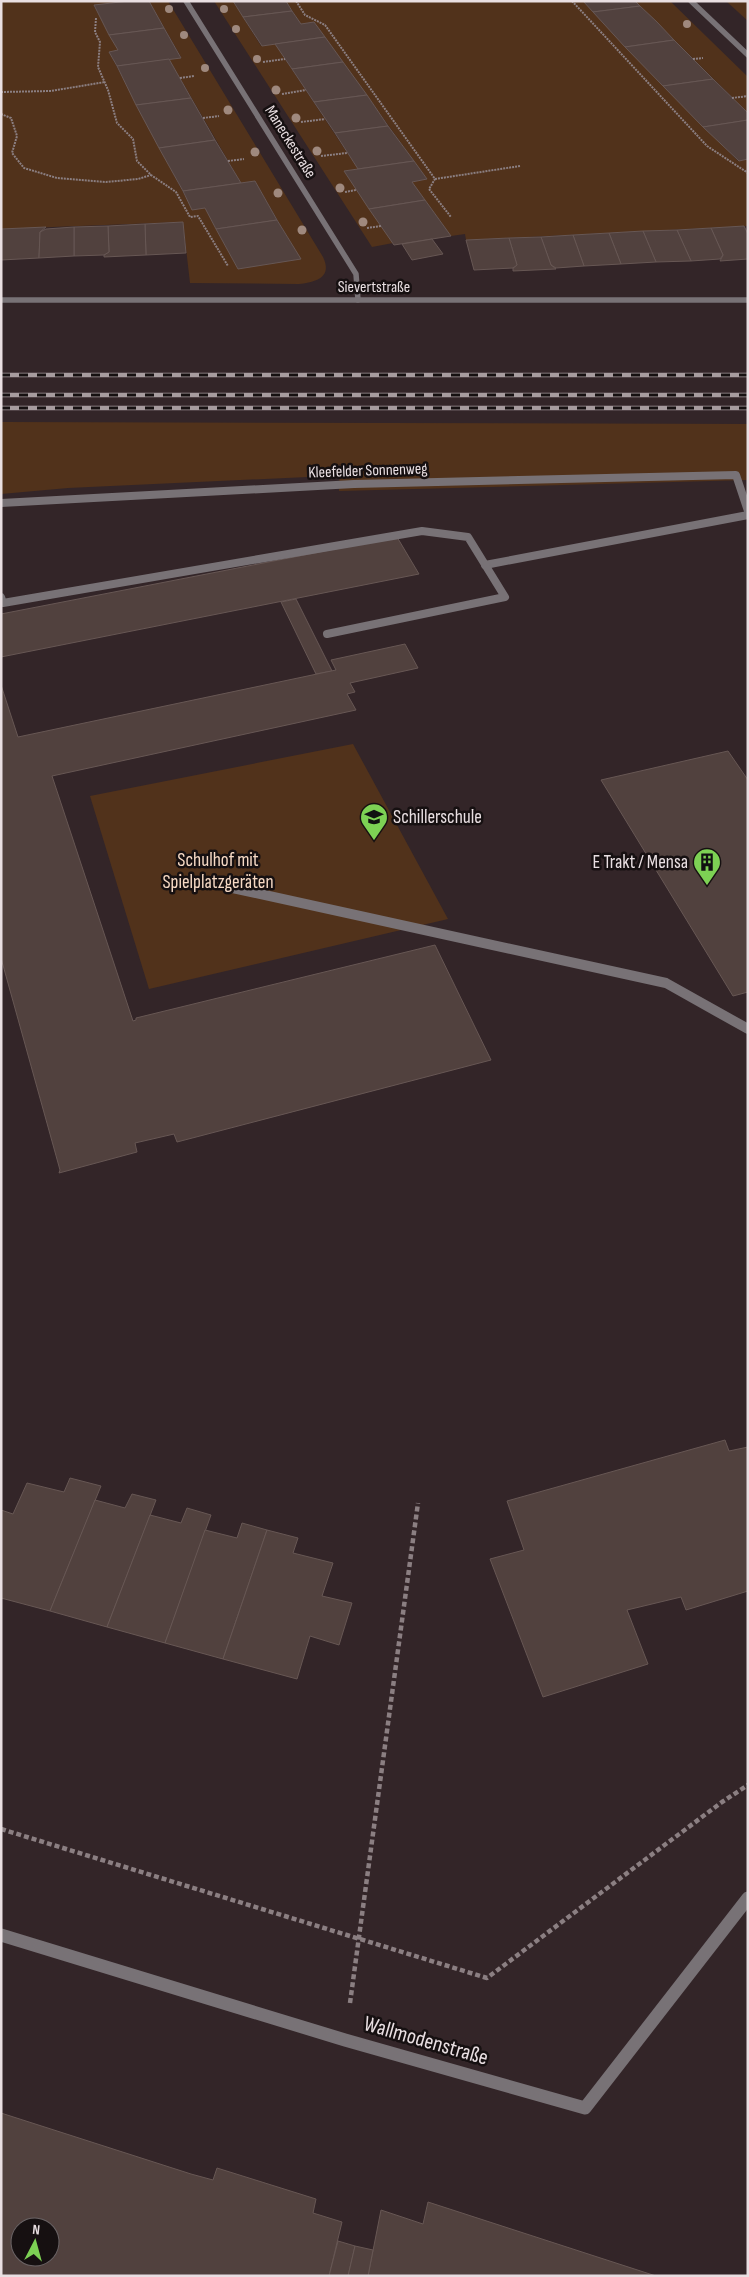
<svg xmlns="http://www.w3.org/2000/svg" width="749" height="2277" font-family="'Sofia Sans Condensed',sans-serif">
  <rect width="100%" height="100%" fill="#332528"/>
  <g fill="#51321b">
    <path d="M 1,1 L 129,1 L 94,6 L 118,50 L 109,52 L 192,209 L 205,208 L 238,269 L 300,259 L 255,181 L 241,183 L 169,59 L 181,57 L 149,1 L 168,1 L 323,257 C 333,278 315,282 299,284 L 190,283 L 183,222 L 1,229 Z"/>
    <polygon points="214,1 233,1 261,46 275,44 358,169 344,171 393,243 372,247"/>
    <polygon points="286,1 583,1 663,86 738,161 748,159 748,226 466,240 465,234 451,236 412,182 427,179 414,161 314,22 301,24"/>
    <polygon points="635,1 670,1 748,77 748,113"/>
    <polygon points="726,1 748,1 748,21"/>
    <polygon points="1,422 748,424 748,480 339,491 340,464 329,476 68,488 1,494"/>
    <polygon points="353,744 448,919 149,989 90,796"/>
  </g>
  <g fill="#51413e" stroke="#675754" fill-rule="evenodd">
    <polygon points="129,1 149,1 164,28 109,35 94,5"/>
    <polygon points="233,1 286,1 292,11 243,17"/>
    <polygon points="583,1 635,1 640,6 593,12"/>
    <polygon points="640,6 657,22 674,40 625,47 593,12"/>
    <polygon points="292,11 301,24 314,22 325,37 262,46 243,17"/>
    <polygon points="164,28 181,58 117,66 109,52 118,50 109,35"/>
    <polygon points="325,37 343,62 292,69 275,44"/>
    <polygon points="674,40 713,79 663,86 625,47"/>
    <polygon points="169,59 191,98 136,105 117,66"/>
    <polygon points="343,62 367,95 314,102 292,69"/>
    <polygon points="713,79 748,113 748,120 703,127 663,86"/>
    <polygon points="367,95 388,126 335,133 314,102"/>
    <polygon points="191,98 215,140 159,148 136,105"/>
    <polygon points="748,120 748,159 739,161 703,127"/>
    <polygon points="388,126 414,161 358,169 335,133"/>
    <polygon points="215,140 241,183 183,191 159,148"/>
    <polygon points="414,161 427,179 412,182 425,200 369,209 344,171"/>
    <polygon points="255,181 277,220 216,229 205,208 192,210 183,191"/>
    <polygon points="425,200 451,236 394,245 369,209"/>
    <polygon points="277,220 301,259 238,269 216,229"/>
    <polygon points="183,222 186,253 146,255 145,224"/>
    <polygon points="145,224 146,255 104,257 104,255 109,252 108,226"/>
    <polygon points="108,226 109,252 104,255 74,256 74,227"/>
    <polygon points="744,226 748,234 748,259 720,261 723,255 711,228"/>
    <polygon points="46,227 40,232 39,258 1,260 1,229"/>
    <polygon points="74,227 74,256 39,258 40,232 46,229"/>
    <polygon points="711,228 723,255 720,259 691,261 677,230"/>
    <polygon points="677,230 691,261 656,262 643,231"/>
    <polygon points="643,231 656,262 621,264 609,233"/>
    <polygon points="609,233 621,264 584,266 573,235"/>
    <polygon points="573,235 584,266 556,268 551,265 541,237"/>
    <polygon points="541,237 551,265 556,269 513,271 513,268 517,265 509,238"/>
    <polygon points="509,238 517,265 513,268 474,270 466,240"/>
    <polygon points="432,239 443,254 412,260 402,244"/>
    <polygon points="397,537 419,574 1,657 1,614"/>
    <polygon points="296,599 332,671 316,674 281,602"/>
    <polygon points="405,644 418,668 350,683 355,692 347,694 356,710 52,776 133,1021 136,1020 136,1018 435,945 491,1060 177,1142 174,1134 135,1143 137,1152 59,1173 60,1170 1,958 1,685 18,737 336,670 331,660"/>
    <polygon points="728,751 748,780 748,992 733,996 601,780"/>
    <polygon points="725,1440 729,1451 748,1447 748,1591 686,1610 681,1597 627,1610 648,1664 543,1697 490,1559 524,1550 507,1501"/>
    <polygon points="70,1478 101,1486 50,1611 1,1598 1,1510 13,1514 27,1483 64,1492"/>
    <polygon points="132,1494 156,1500 107,1627 50,1611 95,1500 125,1508"/>
    <polygon points="187,1508 211,1515 165,1643 107,1627 150,1515 181,1523"/>
    <polygon points="242,1523 267,1530 223,1659 165,1643 205,1530 237,1538"/>
    <polygon points="267,1530 298,1538 293,1553 333,1563 322,1596 352,1603 339,1645 310,1636 297,1679 223,1659"/>
    <path d="M 1,2113 L 191,2174 L 213,2180 L 217,2168 L 316,2199 L 313,2213 L 342,2222 L 329,2276 L 1,2276 ZM 20,2227 L 50,2227 L 50,2257 L 20,2257 Z"/>
    <polygon points="428,2202 619,2264 656,2276 368,2276 381,2210 423,2224"/>
    <polygon points="338,2241 355,2246 348,2276 329,2276"/>
    <polygon points="355,2246 373,2250 368,2276 348,2276"/>
  </g>
  <g fill="none" stroke-linecap="round" stroke-linejoin="round">
    <g stroke="#8b7f82" stroke-width="2" stroke-dasharray="2 1" stroke-linecap="butt">
      <polyline points="296,1 305,15 325,25 435,179 429,189 451,217"/>
      <polyline points="572,1 707,146 748,173"/>
      <polyline points="96,18 95,32 100,42 98,67 108,90 117,123 133,139 137,161 151,175 176,192 190,217 198,216 228,266"/>
      <polyline points="693,59 703,58"/>
      <polyline points="263,62 285,59"/>
      <polyline points="180,78 194,76"/>
      <polyline points="1,92 51,91 105,82"/>
      <polyline points="282,94 306,90"/>
      <polyline points="732,98 748,96"/>
      <polyline points="1,114 11,118 17,136 12,153 24,168 57,178 106,182 138,179 151,175"/>
      <polyline points="203,118 219,116"/>
      <polyline points="301,122 325,119"/>
      <polyline points="321,156 347,153"/>
      <polyline points="228,161 244,159"/>
      <polyline points="435,179 520,166"/>
      <polyline points="345,192 356,190"/>
      <polyline points="367,228 381,226"/>
    </g>
    <g stroke="#8b7f82" stroke-width="4.5" stroke-dasharray="5 3" stroke-linecap="butt">
      <polyline points="1,1829 487,1978 722,1802 748,1785"/>
      <polyline points="350,2003 418,1503"/>
    </g>
    <g stroke="#787276" stroke-width="8">
      <polyline points="1,503 354,484 736,475 748,511"/>
      <polyline points="485,565 748,515"/>
      <polyline points="1,597 3,603 422,531 468,537 505,597 327,634"/>
    </g>
    <polyline stroke="#787276" stroke-width="10" points="228,887 666,983 748,1029"/>
    <g stroke="#787276" stroke-width="5.5">
      <polyline points="186,1 356,274 358,300"/>
      <polyline points="691,1 748,55"/>
      <polyline points="1,300 748,300"/>
    </g>
    <polyline stroke="#787276" stroke-width="13" points="1,1935 345,2040 585,2108 748,1898"/>
    <g stroke="#a79c9f" stroke-width="4.5">
      <g id="rail">
        <polyline points="1,375 748,375"/>
        <polyline points="1,395 748,395"/>
        <polyline points="1,408 748,408"/>
      </g>
    </g>
    <use href="#rail" stroke="#161011" stroke-width="3" stroke-dasharray="9" stroke-linecap="butt"/>
  </g>
  <g fill="#9f897e">
    <circle cx="169" cy="9" r="4"/>
    <circle cx="224" cy="9" r="4"/>
    <circle cx="687" cy="24" r="4"/>
    <circle cx="236" cy="29" r="4"/>
    <circle cx="184" cy="35" r="4"/>
    <circle cx="257" cy="59" r="4"/>
    <circle cx="205" cy="68" r="4"/>
    <circle cx="276" cy="90" r="4.5"/>
    <circle cx="228" cy="110" r="4.5"/>
    <circle cx="296" cy="118" r="4.5"/>
    <circle cx="317" cy="151" r="4.5"/>
    <circle cx="255" cy="152" r="4.5"/>
    <circle cx="340" cy="188" r="4.5"/>
    <circle cx="278" cy="193" r="4.5"/>
    <circle cx="363" cy="222" r="4.5"/>
    <circle cx="302" cy="230" r="4.5"/>
  </g>
  <defs>
    <g id="school-pin" transform="scale(1.4375)"><path d="M0 17L-7.5 6A9.5 9.5 0 1 1 7.5 6Z" fill="#7dd154" stroke="#161011"/><path d="M0-5L7-2L0 1L-7-2ZM-4 1L0 2.5L4 1V4Q0 6-4 4Z" fill="#111"/></g>
    <g id="building-pin" transform="scale(1.4375)"><path d="M0 17L-7.5 6A9.5 9.5 0 1 1 7.5 6Z" fill="#7dd154" stroke="#161011"/><path d="M-4-6H4V6H1V3H-1V6H-4ZM-2.5-4.3h1.7v1.8h-1.7ZM.8-4.3h1.7v1.8H.8ZM-2.5-1h1.7V.8h-1.7ZM.8-1h1.7V.8H.8Z" fill="#111"/></g>
  </defs>
  <g fill-rule="evenodd">
    <use href="#school-pin" x="374" y="817"/>
    <use href="#building-pin" x="707" y="862"/>
  </g>
  <g text-anchor="middle" dominant-baseline="central" stroke-width="5" stroke-linejoin="round" paint-order="stroke">
    <g font-size="16" fill="#e9dfe2" stroke="#161011">
      <text transform="translate(290 142) rotate(58)">Maneckestraße</text>
      <text x="374" y="287">Sievertstraße</text>
      <text transform="translate(368 471) rotate(-2)">Kleefelder Sonnenweg</text>
    </g>
    <g font-size="19" fill="#e9dfe2" stroke="#161011" text-anchor="start">
      <text x="393" y="817">Schillerschule</text>
      <text x="688" y="862" text-anchor="end">E Trakt / Mensa</text>
    </g>
    <g font-size="19" fill="#f7dac5" stroke="#161011">
      <text x="218" y="860">Schulhof mit<tspan x="218" dy="22">Spielplatzgeräten</tspan></text>
    </g>
    <g font-size="22" fill="#e9dfe2" stroke="#161011">
      <text transform="translate(426 2041) rotate(16)">Wallmodenstraße</text>
    </g>
  </g>
  <rect width="749" height="2277" fill="none" stroke="#e9dfe2" stroke-width="5"/>
  <g transform="translate(35 2242) rotate(6)"><circle r="24" fill="#161011" stroke="#6a6365"/>
  <path d="M0-4L9 19L0 12L-9 19Z" fill="#7dd154"/>
  <text y="-8" font-size="14" font-weight="bold" text-anchor="middle" fill="#e9dfe2">N</text>
  </g>
</svg>
